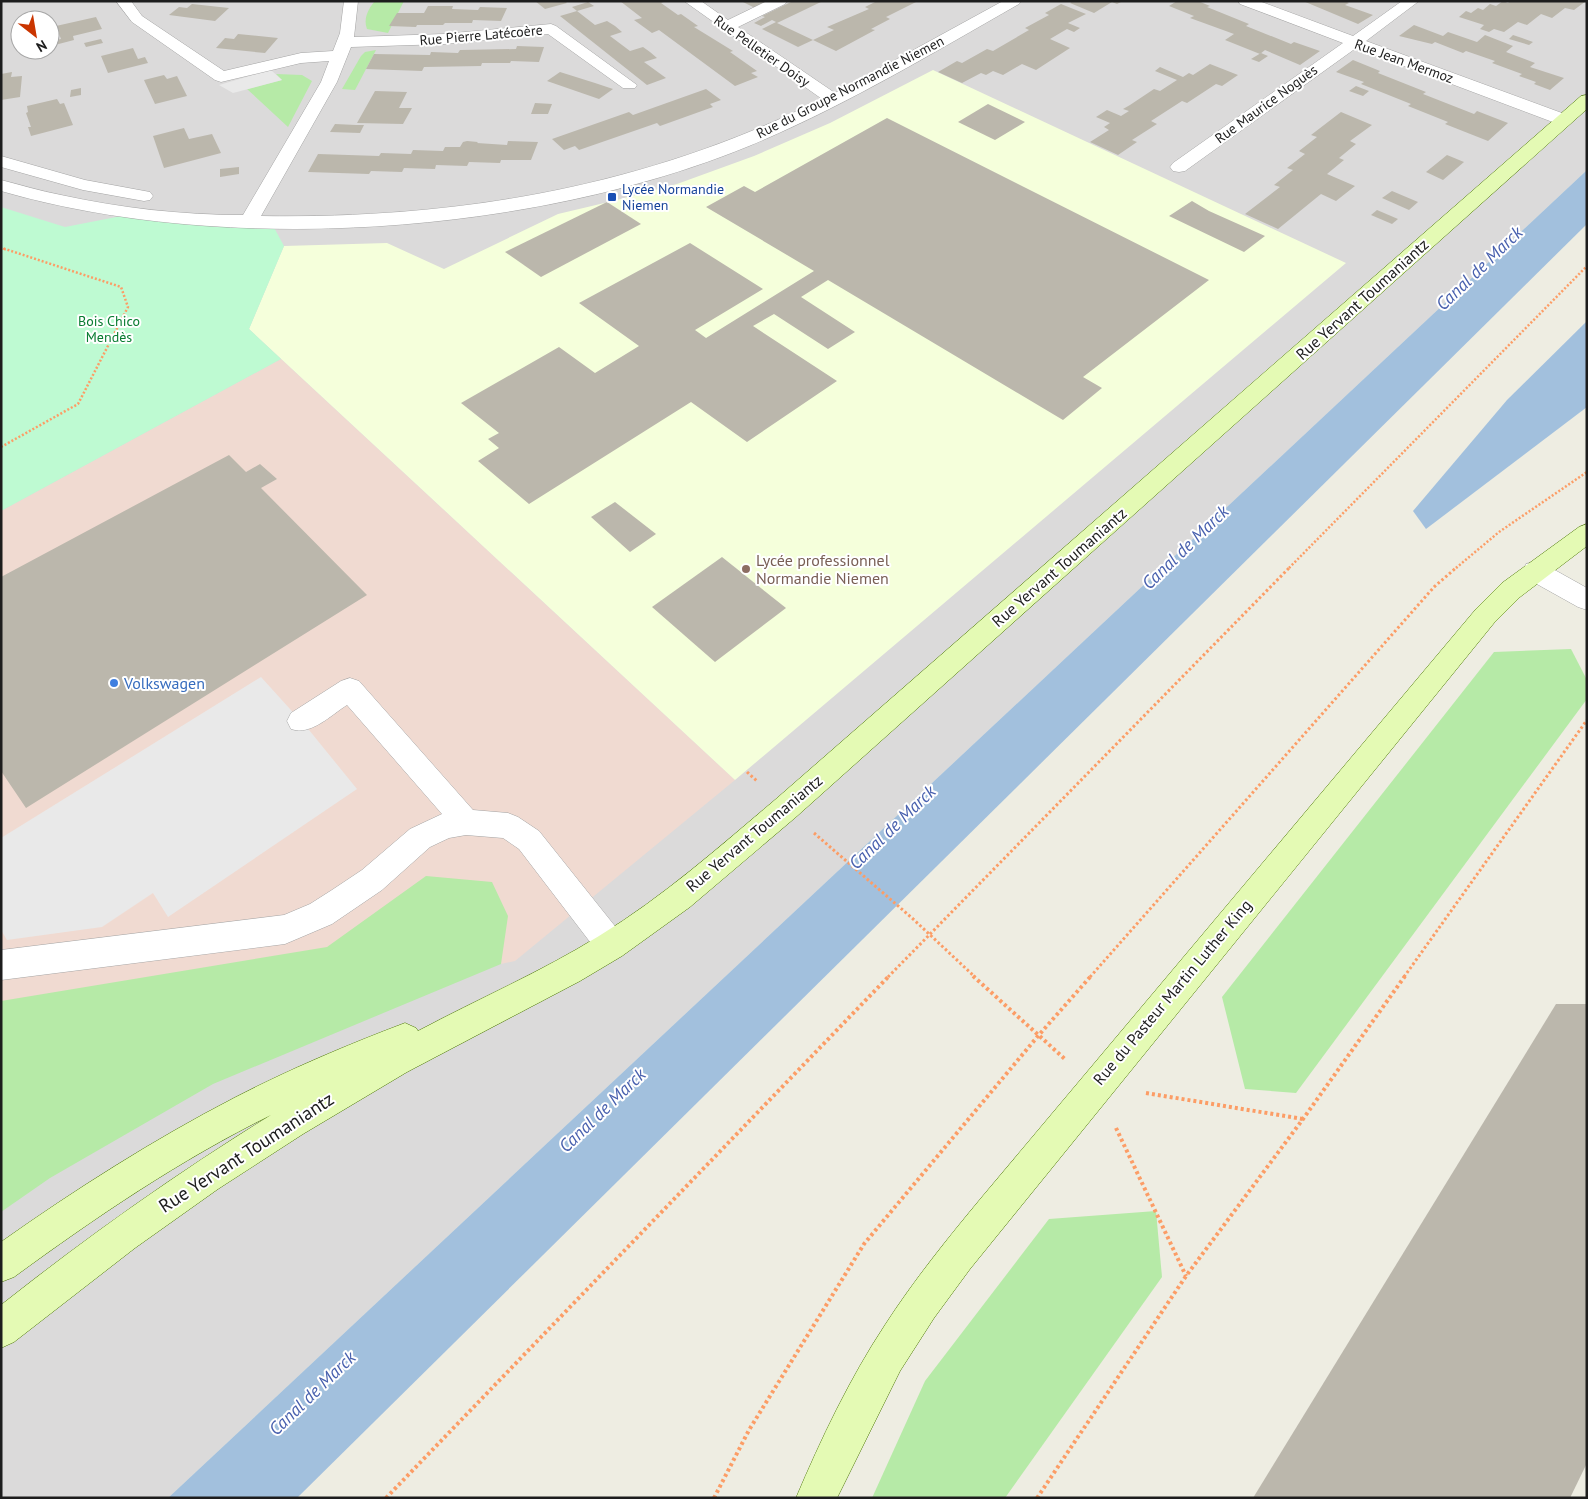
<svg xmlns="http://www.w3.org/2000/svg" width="1588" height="1499" font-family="'PT Sans',sans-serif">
  <rect width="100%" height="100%" fill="#eeede2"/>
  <path fill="#dbdada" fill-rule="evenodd" d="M 1,1 L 1587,1 L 1587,170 L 168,1498 L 1,1498 ZM 20,20 L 50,20 L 50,50 L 20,50 Z"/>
  <polygon fill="#f0dad1" points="281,359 735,780 515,961 1,1072 1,511"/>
  <polygon fill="#f5ffdb" points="933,70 1346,263 735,780 249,329 284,246 387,243 444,269 558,214 617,200 677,184 754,156 830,123"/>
  <g fill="#b6eaa7">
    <path d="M 375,1 L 404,1 L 388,33 L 367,29 C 363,19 368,9 375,1 Z"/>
    <polygon points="376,50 355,90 342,89 361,56 365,52"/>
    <polygon points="276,74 302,75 312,81 288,127 247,89 282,80"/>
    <polygon points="1571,649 1587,680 1587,699 1296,1093 1245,1089 1222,997 1494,652"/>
    <polygon points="426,876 492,882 508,916 501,964 213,1084 50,1178 1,1212 1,1001 327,947"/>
    <polygon points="1156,1211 1162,1277 1005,1498 872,1498 925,1381 1049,1219"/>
  </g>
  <polygon fill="#befad2" points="1,207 65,227 137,213 271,222 284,246 249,329 281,359 1,511"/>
  <g fill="#e9e9e9">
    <polygon points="271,70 282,80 233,93 219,85"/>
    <polygon points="261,677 309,730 357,789 168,917 153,893 102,927 7,940 1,930 1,838"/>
  </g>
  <g fill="#a2c0dd">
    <polygon points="1587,170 1587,224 297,1498 168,1498"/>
    <polygon points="1587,321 1587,407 1426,529 1413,511 1507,400"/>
  </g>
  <g fill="#bbb7ac">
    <polygon points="535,1 565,1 567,3 545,9"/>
    <polygon points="620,1 666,1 661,3 678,15 681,14 698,26 694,27 733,51 730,52 757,71 751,73 758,77 735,86 659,30 652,33 634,20 642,18"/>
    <polygon points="741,1 772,1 757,9"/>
    <polygon points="793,1 823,1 777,23 813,40 798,47 762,29 776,22 772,20 761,26 754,23 765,17 762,16"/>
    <polygon points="877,1 918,1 886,17 890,19 871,29 875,30 836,51 813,40 834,30 827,27 869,9 865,7"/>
    <polygon points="1073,1 1123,1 1117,4 1112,2 1094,13 1070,3"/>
    <polygon points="1177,1 1198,1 1210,6 1207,7 1249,24 1246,26 1291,44 1294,42 1320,51 1300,65 1265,50 1260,54 1225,40 1234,34 1190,18 1194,16 1169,6"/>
    <polygon points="1303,1 1345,1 1349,3 1345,5 1373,15 1358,24"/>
    <polygon points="1503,1 1508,3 1510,1 1586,1 1574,10 1565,8 1552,18 1541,14 1527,25 1518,22 1504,32 1494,29 1489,32 1480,29 1484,25 1459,17 1466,11 1471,13 1478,8 1483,10 1490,4 1496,6"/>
    <polygon points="588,2 594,6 577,11 572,7"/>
    <polygon points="192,4 229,8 215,21 169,15 179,7 187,8"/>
    <polygon points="1061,4 1086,14 1068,23 1080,28 1074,32 1067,29 1050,39 1070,48 1036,70 1022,64 1003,75 993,71 986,75 981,73 962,83 938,72 957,61 962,63 987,49 993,51 1029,30 1025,28 1049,15 1045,13"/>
    <polygon points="428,6 453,6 452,9 478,10 480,7 507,8 501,21 473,20 472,23 445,23 443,25 417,25 416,27 389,26 397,13 424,13"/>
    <polygon points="577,11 595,25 607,21 615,26 622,32 610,36 630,51 643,47 650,52 657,58 644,62 666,78 647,85 560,16"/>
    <polygon points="96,17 102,29 73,36 74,40 51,46 50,41 61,39 56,26"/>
    <polygon points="1414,25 1443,36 1448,32 1477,42 1485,35 1513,46 1506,52 1535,63 1530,67 1564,78 1550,90 1534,84 1536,82 1519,76 1522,74 1492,63 1495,61 1466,51 1463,53 1435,42 1432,44 1399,36"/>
    <polygon points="238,34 278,38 265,53 216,48 225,38 234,39"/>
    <polygon points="1513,35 1522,38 1533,42 1529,45 1509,39"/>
    <polygon points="101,39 103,43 86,47 84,43"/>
    <polygon points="517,46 544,47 539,62 511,61 510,63 482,63 481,66 424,67 422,71 366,69 374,54 430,55 431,52 458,53 460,50 516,49"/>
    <polygon points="133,48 138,59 145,57 148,63 108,73 101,56"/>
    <polygon points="1261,53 1268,56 1259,62 1251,59"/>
    <polygon points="1353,60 1380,71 1378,73 1426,92 1423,94 1474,114 1477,111 1508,123 1488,141 1445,124 1448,122 1408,106 1411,104 1361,84 1364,82 1336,72"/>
    <polygon points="1210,64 1238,75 1222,86 1216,84 1187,103 1182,101 1151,121 1157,124 1132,140 1137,142 1118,155 1090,142 1109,130 1104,127 1110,123 1096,117 1107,110 1121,116 1129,111 1123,109 1130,105 1154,89 1160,91 1177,80 1155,71 1160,67 1183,77 1189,73 1193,75"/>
    <polygon points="12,72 11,77 22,76 20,97 1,100 1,74"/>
    <polygon points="560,72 595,83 613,89 599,99 547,81"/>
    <polygon points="164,75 167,79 177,76 187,96 155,104 144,80"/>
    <polygon points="1356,86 1369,91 1363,96 1349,91"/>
    <polygon points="81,88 81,95 70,97 71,90"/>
    <polygon points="706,89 721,100 710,104 713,107 660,126 657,123 579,150 575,146 564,150 552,139 629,112 633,115"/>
    <polygon points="375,91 407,92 399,108 412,108 403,124 357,123"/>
    <polygon points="57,99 60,104 64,103 73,125 31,136 28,127 31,127 26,113 28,112 27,106"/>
    <polygon points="535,103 552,104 548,114 531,114"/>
    <polygon points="988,104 1025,122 995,140 958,122"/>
    <polygon points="1341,112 1372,125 1350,141 1356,144 1339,158 1344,160 1327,174 1355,186 1336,201 1321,194 1278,229 1245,214 1280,187 1274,185 1293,170 1287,168 1305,154 1299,151 1317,137 1311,135"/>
    <polygon points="887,118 1209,280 1083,377 1102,388 1063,420 828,280 801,297 855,332 828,349 774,314 753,326 837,381 747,442 691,402 529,504 478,461 499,448 488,439 499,433 461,403 559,347 595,373 639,346 579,303 690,243 763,289 695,330 706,338 814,271 706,207 744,186 755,192"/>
    <polygon points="335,124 356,125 364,125 360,133 330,132"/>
    <polygon points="184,128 189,139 212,134 221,153 164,168 153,136"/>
    <polygon points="467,141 478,142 477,143 507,145 508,141 538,142 531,160 501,160 500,163 469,162 467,166 436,165 435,169 404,168 402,172 371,171 369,174 308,172 318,154 379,156 381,153 411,154 413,150 443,151 445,147 460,147 463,142"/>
    <polygon points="1447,155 1464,162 1443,180 1426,172"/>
    <polygon points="239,167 239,174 220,177 220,169"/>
    <polygon points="1392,191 1418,202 1409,210 1382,198"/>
    <polygon points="1192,201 1209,211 1265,236 1244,252 1169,216"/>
    <polygon points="607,202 641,224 541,277 505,252"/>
    <polygon points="1377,210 1398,219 1392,224 1371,215"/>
    <polygon points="229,455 246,472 260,464 277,479 261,488 367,595 26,808 1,771 1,577"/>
    <polygon points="615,502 656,534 630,552 591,517"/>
    <polygon points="722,557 786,608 715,662 652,607"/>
    <polygon points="1556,1004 1587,1004 1587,1463 1570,1498 1253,1498"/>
  </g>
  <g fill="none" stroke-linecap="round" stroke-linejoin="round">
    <g stroke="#a4a4a4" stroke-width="1">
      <g id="lane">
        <polygon points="1535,562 1544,564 1587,588 1587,610 1578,607 1526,578 1523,571 1526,564"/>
        <path d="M 350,678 L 359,681 L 473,810 L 508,813 L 518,817 L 539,831 L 622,935 L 626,945 L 622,955 L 611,960 L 600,955 L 519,849 L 503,838 L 466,835 L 449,838 L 430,847 L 382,890 L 332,924 L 285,944 L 1,980 L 1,950 L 284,915 L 310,904 L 332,890 L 362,870 L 410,829 L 442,814 L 347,705 C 331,715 311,736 291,729 L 287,721 L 291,713 L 341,681 Z"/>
      </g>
    </g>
    <g stroke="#a4a4a4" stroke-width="1">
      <g id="street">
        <path d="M 116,1 L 131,1 L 142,16 L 224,71 L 301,53 L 333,51 L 340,33 L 344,1 L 358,1 L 354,37 L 444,34 L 551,24 L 556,26 L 637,85 L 635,88 L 623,88 L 548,34 L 444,44 L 351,47 L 337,82 L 261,216 C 458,219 646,187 822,99 L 684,1 L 701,1 L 728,20 L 767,1 L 787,1 L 785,4 L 738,27 L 835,93 L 1003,1 L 1021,1 L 1019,4 C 931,54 843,107 749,146 C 532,235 226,256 1,191 L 1,180 C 21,185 40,191 61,195 C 120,208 182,215 243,215 L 321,82 L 329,61 L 301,63 L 221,82 L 215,80 L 132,22 Z"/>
        <polygon points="1238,1 1259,1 1353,36 1402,1 1419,1 1366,41 1570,116 1572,120 1570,124 1558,124 1356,48 1185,171 1179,172 1173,171 1170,167 1173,163 1343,43 1240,4"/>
        <polygon points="1,156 85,180 150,192 153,196 150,200 144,201 83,190 1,167"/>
      </g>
    </g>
    <g stroke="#4a7503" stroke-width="1">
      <g id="secondary">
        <path d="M 1587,95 L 1587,109 L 796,817 L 690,907 L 622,956 L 580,981 L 407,1072 L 303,1134 L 218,1189 L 135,1248 L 14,1342 L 1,1348 L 1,1305 C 87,1237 177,1173 271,1115 C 180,1160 96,1217 14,1277 L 1,1282 L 1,1242 C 76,1189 153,1140 234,1098 C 290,1069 347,1045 405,1023 L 416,1028 L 418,1031 C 478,999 541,972 599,936 C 663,897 719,847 776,799 L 1581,96 Z"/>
        <path d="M 1587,524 L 1587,546 L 1520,597 L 1494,623 L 970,1269 L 934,1318 L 900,1371 L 837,1498 L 796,1498 C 821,1439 850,1378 885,1325 C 914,1280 948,1238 982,1197 L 1476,609 L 1502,583 L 1579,527 Z"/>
      </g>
    </g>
    <polyline stroke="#fc9d66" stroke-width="2" stroke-dasharray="1 1" stroke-linecap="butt" points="1,248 6,250"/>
    <g stroke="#fc9d66" stroke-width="2.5" stroke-dasharray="2 2" stroke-linecap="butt">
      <polyline points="1,447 78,404 128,307 121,287 2,248"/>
      <polyline points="1289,568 1587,266"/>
      <polyline points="1456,568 1499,532 1587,472"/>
    </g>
    <g stroke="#fc9d66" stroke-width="3" stroke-dasharray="2.5 2.5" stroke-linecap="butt">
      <polyline points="747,772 758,782"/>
      <polyline points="814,833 912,918 975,977"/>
      <polyline points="888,977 1290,567"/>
      <polyline points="1090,977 1434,587 1457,567"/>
      <polyline points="1404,977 1587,720"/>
    </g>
    <g stroke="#fc9d66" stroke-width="4" stroke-dasharray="3 3" stroke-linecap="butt">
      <polyline points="973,976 1066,1060"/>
      <polyline points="1146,1093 1303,1119"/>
      <polyline points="1116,1128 1186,1276"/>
      <polyline points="386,1498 889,976"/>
      <polyline points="714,1498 749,1430 864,1244 1038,1036 1091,976"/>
      <polyline points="1037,1498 1186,1276 1303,1119 1405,976"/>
    </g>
    <use href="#lane" fill="#fff" fill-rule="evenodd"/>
    <use href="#street" fill="#fff" fill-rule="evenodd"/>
    <use href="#secondary" fill="#e4fab4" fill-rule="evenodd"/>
  </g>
  <rect fill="#1a4fb4" stroke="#fff" stroke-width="2" x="607" y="192" width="10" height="10" rx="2.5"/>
  <circle fill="#8d6e63" stroke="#fff" stroke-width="2" cx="746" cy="569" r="5"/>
  <circle fill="#3f7fe0" stroke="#fff" stroke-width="2" cx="114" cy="683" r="5"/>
  <g text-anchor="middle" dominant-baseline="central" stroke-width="4" stroke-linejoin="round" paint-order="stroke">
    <g font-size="14" fill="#1d1d1d" stroke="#fff">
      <text transform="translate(481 35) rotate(-5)">Rue Pierre Latécoère</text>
      <text transform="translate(762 51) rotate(35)">Rue Pelletier Doisy</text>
      <text transform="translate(1404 61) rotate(20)">Rue Jean Mermoz</text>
      <text transform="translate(850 87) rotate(-27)">Rue du Groupe Normandie Niemen</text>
      <text transform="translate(1266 104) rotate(-36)">Rue Maurice Noguès</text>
    </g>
    <g font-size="14" fill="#164399" stroke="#fff" text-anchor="start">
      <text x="622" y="189">Lycée Normandie<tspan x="622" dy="16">Niemen</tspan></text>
    </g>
    <g font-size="14" fill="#097c31" stroke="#fff">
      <text x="109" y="321">Bois Chico<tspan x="109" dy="16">Mendès</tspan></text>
    </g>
    <g font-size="16" fill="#1d1d1d" stroke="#fff">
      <text transform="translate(1362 299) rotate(-42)">Rue Yervant Toumaniantz</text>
      <text transform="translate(1059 567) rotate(-41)">Rue Yervant Toumaniantz</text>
      <text transform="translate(754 833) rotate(-40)">Rue Yervant Toumaniantz</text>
      <text transform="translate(1172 992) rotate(-50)">Rue du Pasteur Martin Luther King</text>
    </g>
    <g font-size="16" fill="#785e54" stroke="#fff" text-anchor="start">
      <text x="756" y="560">Lycée professionnel<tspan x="756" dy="18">Normandie Niemen</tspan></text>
    </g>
    <g font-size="16" fill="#366cbe" stroke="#fff" text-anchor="start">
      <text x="124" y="683">Volkswagen</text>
    </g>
    <g font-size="18" font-style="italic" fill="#4860ae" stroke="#fff">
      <text transform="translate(1479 268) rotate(-44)">Canal de Marck</text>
      <text transform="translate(1185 547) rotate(-44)">Canal de Marck</text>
      <text transform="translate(892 827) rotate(-44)">Canal de Marck</text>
      <text transform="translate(602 1110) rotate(-44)">Canal de Marck</text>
      <text transform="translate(312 1393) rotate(-44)">Canal de Marck</text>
    </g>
    <g font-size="19" fill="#1d1d1d" stroke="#fff">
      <text transform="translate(246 1152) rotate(-33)">Rue Yervant Toumaniantz</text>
    </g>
  </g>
  <rect width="1588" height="1499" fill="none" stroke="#1d1d1d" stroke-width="5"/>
  <g transform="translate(35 35) rotate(149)"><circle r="24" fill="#ffffff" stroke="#a5a5a5"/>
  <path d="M0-4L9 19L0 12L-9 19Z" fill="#ca3500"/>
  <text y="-8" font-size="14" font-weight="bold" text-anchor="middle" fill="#1d1d1d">N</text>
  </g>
</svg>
